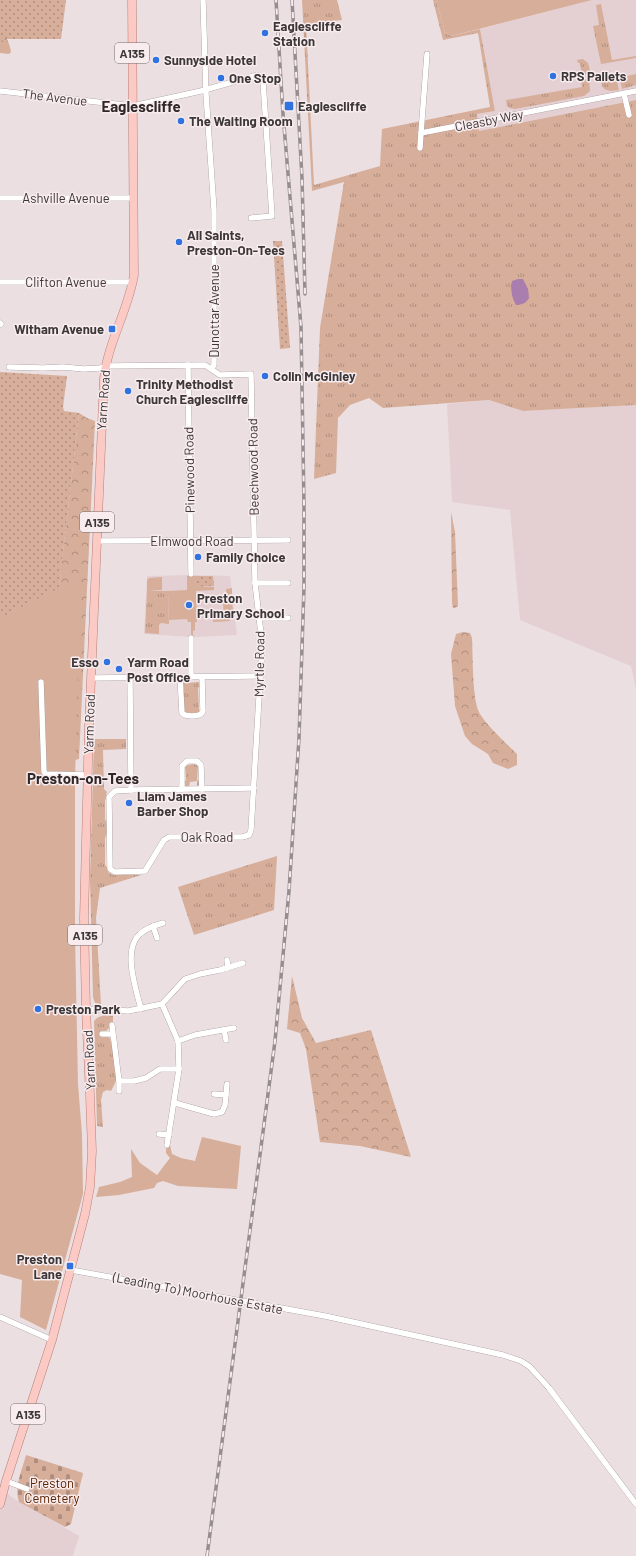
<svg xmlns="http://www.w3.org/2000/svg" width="636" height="1556" font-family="Barlow,sans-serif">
  <defs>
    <pattern id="grass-tufts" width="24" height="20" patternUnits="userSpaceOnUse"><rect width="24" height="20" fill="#d6ae9a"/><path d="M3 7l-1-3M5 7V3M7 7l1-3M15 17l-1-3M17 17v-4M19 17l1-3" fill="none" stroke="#af8e7f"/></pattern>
    <pattern id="forest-crowns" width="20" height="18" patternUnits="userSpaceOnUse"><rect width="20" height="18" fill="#d6ae9a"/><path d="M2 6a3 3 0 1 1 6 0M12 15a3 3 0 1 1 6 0" fill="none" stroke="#af8e7f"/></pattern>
    <pattern id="cemetery-stones" width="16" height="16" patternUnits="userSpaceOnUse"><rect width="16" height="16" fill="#d6ae9a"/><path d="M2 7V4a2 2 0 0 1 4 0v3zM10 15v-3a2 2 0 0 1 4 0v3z" fill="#af8e7f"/></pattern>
    <pattern id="garden-dots" width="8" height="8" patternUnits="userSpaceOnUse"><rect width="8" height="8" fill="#d6ae9a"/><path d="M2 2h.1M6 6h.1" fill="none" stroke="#af8e7f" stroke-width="1.8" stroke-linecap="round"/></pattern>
  </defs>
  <rect width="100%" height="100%" fill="#ebdfe1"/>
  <g fill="#e4cfd3">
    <polygon points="592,0 636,0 636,100 479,131 477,114 495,111 480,29"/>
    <polygon points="489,400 523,411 636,405 636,689 631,666 520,620 510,510 452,502 447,404"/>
    <polygon points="191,575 230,576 237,635 193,637 144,634 147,576"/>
    <polygon points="0,1488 13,1498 79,1536 73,1556 0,1556"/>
  </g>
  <g fill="url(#grass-tufts)">
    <polygon points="302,0 337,0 342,20 306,24 314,185 380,166 382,129 490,107 478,33 443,40 433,0 436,0 445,32 451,36 480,29 495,111 477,114 479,131 636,100 636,405 523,411 489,400 383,408 369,398 350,405 338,418 336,473 314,479 320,328 344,182 312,191"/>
    <polygon points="601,4 612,60 636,56 636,58 601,64 593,26 599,25 596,5"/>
    <polygon points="583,59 588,63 591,74 582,76 580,63 578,63 577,60"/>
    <path d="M 600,73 L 603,73 L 604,81 L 610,80 L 610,83 L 617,81 L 619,90 C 601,93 602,87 600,73 Z"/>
    <polygon points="636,74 636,85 622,89 620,80 628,79 627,76"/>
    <polygon points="589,78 590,91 584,96 515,109 510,108 507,106 506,100 582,87 581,80"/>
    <polygon points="147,591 168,591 169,624 161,623 159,625 159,634 145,633"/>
    <polygon points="199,682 201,686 198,688 199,710 200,711 198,713 186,714 184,712 184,688 183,683"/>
    <polygon points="94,739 126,739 126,749 103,750 104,789 107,792 106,794 107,795 105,801 105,820 107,822 107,833 105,838 105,865 107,867 108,872 113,875 141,875 100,888 96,918 101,1005 95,1003 93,997 90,879"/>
    <polygon points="192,764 197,765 198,767 197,780 200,782 199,785 197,786 197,781 190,782 189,787 185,786 183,782 186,780 185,766"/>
    <polygon points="277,856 274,910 194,935 178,887"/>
    <polygon points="104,1015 113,1016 113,1023 109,1023 109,1028 106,1031 100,1031 100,1036 108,1037 110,1038 116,1064 116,1081 111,1091 107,1090 103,1092 101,1100 103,1127 97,1126 94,1021 97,1018"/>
  </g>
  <g fill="url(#forest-crowns)">
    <path d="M 5,37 C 9,42 10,46 11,52 L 9,54 L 0,53 L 0,38 Z"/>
    <polygon points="79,413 87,418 95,421 79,759 51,766 0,649 0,618 59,587"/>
    <polygon points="451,512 455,532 458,606 455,608 453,608 452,603"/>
    <path d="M 463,632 L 470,633 L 472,638 C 473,656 472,697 479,712 C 484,723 508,745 517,754 L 517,765 L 508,769 L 493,763 L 488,754 L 472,744 L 465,736 L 455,706 L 451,654 L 456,634 Z"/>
    <polygon points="292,976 302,1018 316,1043 371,1030 411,1157 360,1146 320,1142 306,1049 300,1033 287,1029"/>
  </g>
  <path fill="url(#cemetery-stones)" d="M 26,1455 L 83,1473 L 71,1524 L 65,1527 L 19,1502 C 14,1487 22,1470 26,1455 Z"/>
  <g fill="#d6ae9a">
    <polygon points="436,0 592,0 451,36 445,32"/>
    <polygon points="187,576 196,576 196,587 214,587 214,590 196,591 197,622 195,622 195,630 193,631 193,635 191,636 191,622 188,622 187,619 169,620 168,591 187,590"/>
    <polygon points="162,577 162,590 147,591 147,580 149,578"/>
    <polygon points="80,583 75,781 75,935 78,1084 82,1134 83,1194 46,1330 20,1317 22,1280 0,1274 0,618 59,588"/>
    <polygon points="232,588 232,594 229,594 229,603 232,603 233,610 230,610 230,621 213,622 213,617 224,617 223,602 227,602 226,589"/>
    <polygon points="202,1137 241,1146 237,1189 178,1186 163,1181 157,1183 154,1188 119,1195 96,1197 99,1187 120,1182 132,1177 131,1149 140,1163 157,1175 170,1158 166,1153 166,1144 170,1145 172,1154 181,1158 195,1161"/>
  </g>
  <g fill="url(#garden-dots)">
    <polygon points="0,0 66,0 61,39 6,39 0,41"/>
    <polygon points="273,241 282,241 290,348 280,349"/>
    <polygon points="0,372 67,376 63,407 64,411 79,413 59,588 0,618"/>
    <polygon points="196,576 213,576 214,586 196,587"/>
  </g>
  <path fill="#a97dad" d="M 518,279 L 523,279 L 528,289 L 529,298 C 526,303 522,305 516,305 C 512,298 510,289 512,281 Z"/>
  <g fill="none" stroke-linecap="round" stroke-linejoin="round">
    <g stroke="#93888a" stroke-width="6">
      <g id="street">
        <polyline points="203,0 206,94 214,210 214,365 211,369"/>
        <polyline points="427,54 421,133 636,91"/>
        <polyline points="0,91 133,106 201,91 257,75 263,81 272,216 251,218"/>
        <polyline points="624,94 629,115"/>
        <polyline points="420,148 421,133"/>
        <polyline points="0,198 133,198"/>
        <polyline points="0,282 132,282"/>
        <polyline points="0,323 1,324"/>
        <polyline points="188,365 191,574"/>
        <polyline points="9,367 43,368 63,367 84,369 100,368 105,366 205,365 220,375 251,374 255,583 261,634 262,647 251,830 249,835 242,837 169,837 164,840 145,871 115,872 110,869 109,797 115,791 131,790 130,677"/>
        <polyline points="96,541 288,540"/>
        <polyline points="255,583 288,583"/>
        <polyline points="259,618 288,618"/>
        <polyline points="191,638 191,677"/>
        <path d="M 180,677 L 182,713 C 186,717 198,717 202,713 L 203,711 L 202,677"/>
        <polyline points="91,678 260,676"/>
        <polyline points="41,682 44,772 46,774 88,775"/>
        <polyline points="182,789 182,766 187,761 197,761 201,765 202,789"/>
        <polyline points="131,790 254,788"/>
        <polyline points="153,926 157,938"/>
        <polyline points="227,960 228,968"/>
        <polyline points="162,1004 185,979 200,974 220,970 243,963"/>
        <path d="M 141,1009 C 136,989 122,950 140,934 C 146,928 156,925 163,923"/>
        <polyline points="86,1010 103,1009 128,1011 162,1004 178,1041 179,1069 167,1145"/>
        <polyline points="112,1025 119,1081 134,1081 146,1078 160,1069 179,1069"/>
        <polyline points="224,1030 226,1040"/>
        <polyline points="102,1034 112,1034"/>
        <polyline points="178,1041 195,1035 234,1028"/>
        <polyline points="119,1081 119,1091"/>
        <polyline points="214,1094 226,1095"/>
        <polyline points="175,1103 214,1114 222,1112 225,1105 227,1084"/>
        <polyline points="159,1134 169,1135"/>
        <polyline points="71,1270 325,1316 503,1355 521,1361 530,1367 549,1388 636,1504"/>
        <polyline points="0,1317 52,1340"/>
        <polyline points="6,1481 27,1489"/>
      </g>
    </g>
    <g stroke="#b87f79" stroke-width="9">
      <path id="primary" d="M 0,1504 L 6,1481 L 52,1340 L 85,1214 L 90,1187 L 92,1151 L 90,1095 L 86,1010 L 84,918 L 89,726 L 104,378 C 108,342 128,311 134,275 L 132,0"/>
    </g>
    <use href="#street" stroke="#fff" stroke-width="5.5"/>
    <use href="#primary" stroke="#fccac4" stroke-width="8"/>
    <g stroke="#968d8f" stroke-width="3.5">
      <g id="rail">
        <polyline points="292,0 302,178 305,294"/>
        <polyline points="207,1556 275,1041 289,891 299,738 304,587 304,505 301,327 283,114 276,0"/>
      </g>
    </g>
    <use href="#rail" stroke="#f8ecee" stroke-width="2" stroke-dasharray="6" stroke-linecap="butt"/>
  </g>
  <g fill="#3073e0" stroke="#f8ecee" stroke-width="1.5">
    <circle cx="265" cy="33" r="4"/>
    <circle cx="156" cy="60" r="4"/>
    <circle cx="553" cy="76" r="4"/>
    <circle cx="221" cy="78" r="4"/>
    <rect x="284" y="101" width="10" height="10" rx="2"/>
    <circle cx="181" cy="121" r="4"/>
    <circle cx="179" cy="242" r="4"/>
    <rect x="108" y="325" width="8" height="8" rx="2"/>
    <circle cx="265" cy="376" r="4"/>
    <circle cx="128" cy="391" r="4"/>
    <circle cx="198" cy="557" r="4"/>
    <circle cx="189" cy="605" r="4"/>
    <circle cx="107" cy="662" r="4"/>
    <circle cx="119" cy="669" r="4"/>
    <circle cx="129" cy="803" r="4"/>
    <circle cx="38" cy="1009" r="4"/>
    <rect x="66" y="1262" width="8" height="8" rx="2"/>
  </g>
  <g text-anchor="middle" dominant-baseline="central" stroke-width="3" stroke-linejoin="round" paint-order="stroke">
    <g fill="#f8ecee" stroke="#746d6f" stroke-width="1">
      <rect x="115" y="43" width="34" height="20" rx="3"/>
      <rect x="80" y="512" width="34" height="20" rx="3"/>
      <rect x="68" y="925" width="34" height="20" rx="3"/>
      <rect x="11" y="1404" width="34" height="20" rx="3"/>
    </g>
    <g font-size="12" font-weight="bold" fill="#3c3738">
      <text x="132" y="53">A135</text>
      <text x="97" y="522">A135</text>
      <text x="85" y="935">A135</text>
      <text x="28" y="1414">A135</text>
    </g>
    <g font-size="13" font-weight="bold" fill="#3c3738" stroke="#f8ecee" text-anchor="start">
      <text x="273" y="26">Eaglescliffe<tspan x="273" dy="15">Station</tspan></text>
      <text x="164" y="60">Sunnyside Hotel</text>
      <text x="561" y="76">RPS Pallets</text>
      <text x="229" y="78">One Stop</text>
      <text x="298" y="106">Eaglescliffe</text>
      <text x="189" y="121">The Waiting Room</text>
      <text x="187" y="235">All Saints,<tspan x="187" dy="15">Preston-On-Tees</tspan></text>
      <text x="104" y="329" text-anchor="end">Witham Avenue</text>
      <text x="273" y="376">Colin McGinley</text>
      <text x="136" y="384">Trinity Methodist<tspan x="136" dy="15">Church Eaglescliffe</tspan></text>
      <text x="206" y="557">Family Choice</text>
      <text x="197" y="598">Preston<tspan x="197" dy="15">Primary School</tspan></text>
      <text x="99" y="662" text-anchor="end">Esso</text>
      <text x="127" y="662">Yarm Road<tspan x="127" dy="15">Post Office</tspan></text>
      <text x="137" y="796">Liam James<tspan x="137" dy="15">Barber Shop</tspan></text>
      <text x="46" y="1009">Preston Park</text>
      <text x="62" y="1259" text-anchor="end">Preston<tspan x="62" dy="15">Lane</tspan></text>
    </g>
    <g font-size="13" fill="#3c3738" stroke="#f8ecee">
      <text transform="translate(55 97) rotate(7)">The Avenue</text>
      <text transform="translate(489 120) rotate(-11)">Cleasby Way</text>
      <text x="66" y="198">Ashville Avenue</text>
      <text x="66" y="282">Clifton Avenue</text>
      <text transform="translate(214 311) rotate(-90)">Dunottar Avenue</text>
      <text transform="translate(103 400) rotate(-86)">Yarm Road</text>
      <text transform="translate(253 467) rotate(-91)">Beechwood Road</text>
      <text transform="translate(189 470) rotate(-91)">Pinewood Road</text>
      <text x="192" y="541">Elmwood Road</text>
      <text transform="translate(259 664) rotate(-89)">Myrtle Road</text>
      <text transform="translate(89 724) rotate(-88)">Yarm Road</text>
      <text x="207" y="837">Oak Road</text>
      <text transform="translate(89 1060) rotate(-93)">Yarm Road</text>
      <text transform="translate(198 1293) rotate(11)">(Leading To) Moorhouse Estate</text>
    </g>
    <g font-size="13" fill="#5b2300" stroke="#f8ecee">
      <text x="52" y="1483">Preston<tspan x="52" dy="15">Cemetery</tspan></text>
    </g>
    <g font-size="15" font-weight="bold" fill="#302728" stroke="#f8ecee">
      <text x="141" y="106">Eaglescliffe</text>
      <text x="83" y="778">Preston-on-Tees</text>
    </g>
  </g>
</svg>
